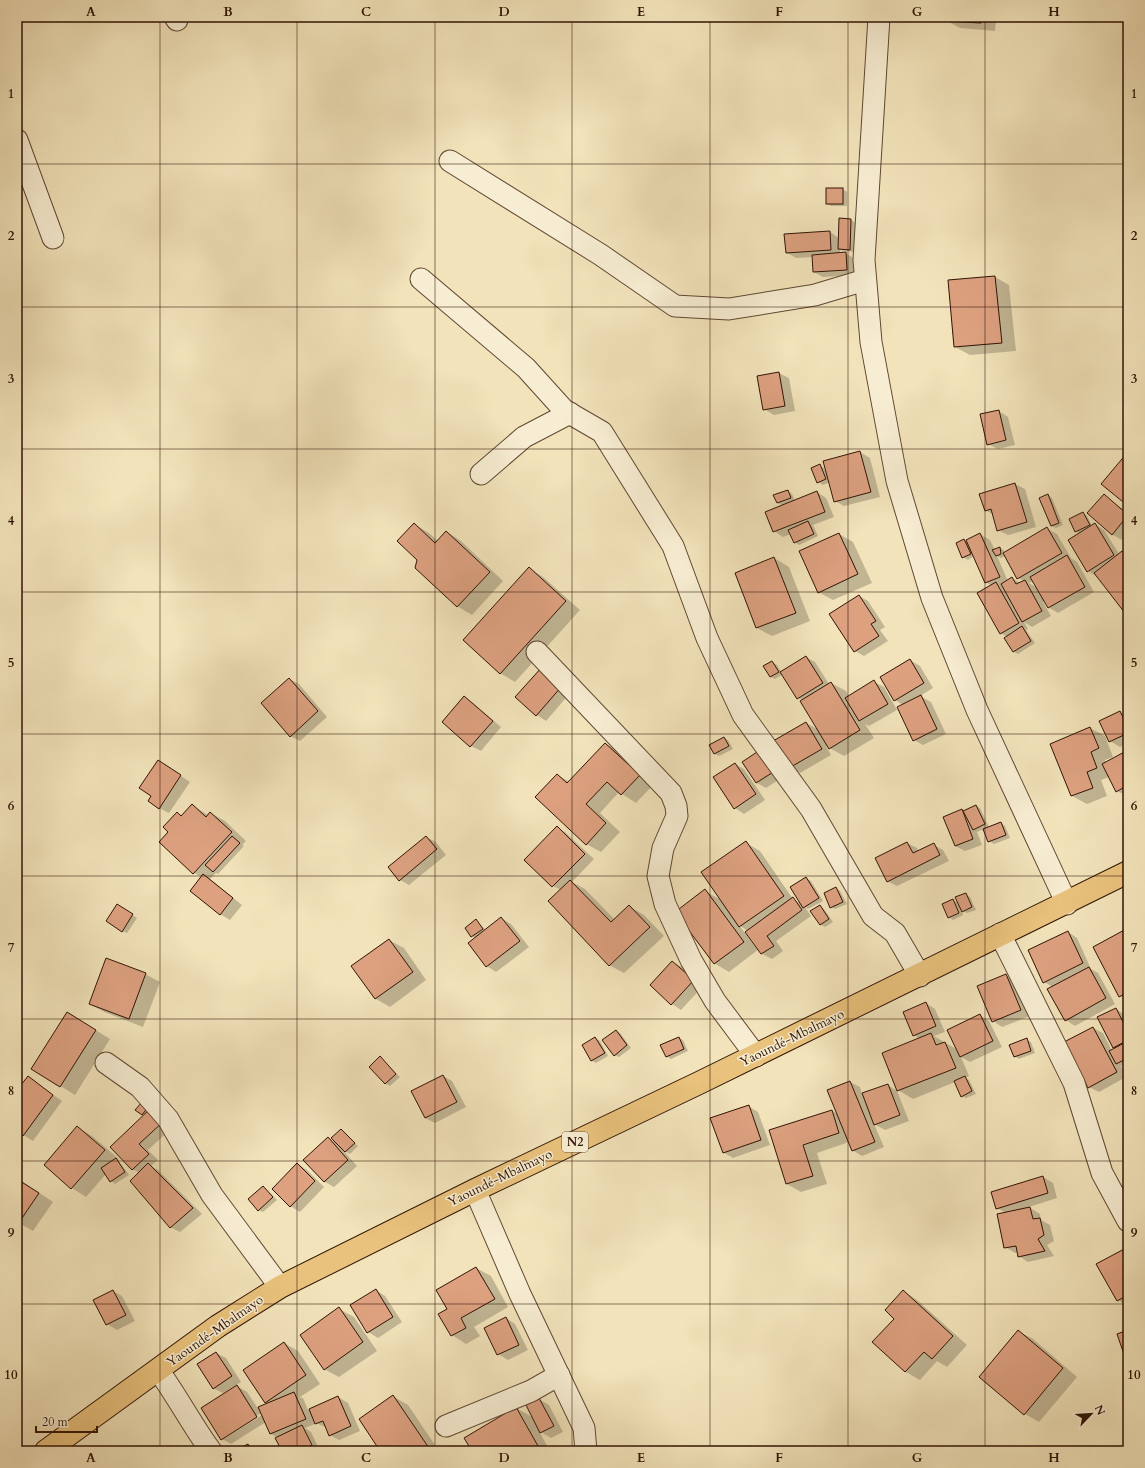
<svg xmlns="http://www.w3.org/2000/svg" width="1145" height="1468" font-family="Cardo,serif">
  <rect width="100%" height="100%" fill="#f2e3ba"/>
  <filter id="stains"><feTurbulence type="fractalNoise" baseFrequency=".005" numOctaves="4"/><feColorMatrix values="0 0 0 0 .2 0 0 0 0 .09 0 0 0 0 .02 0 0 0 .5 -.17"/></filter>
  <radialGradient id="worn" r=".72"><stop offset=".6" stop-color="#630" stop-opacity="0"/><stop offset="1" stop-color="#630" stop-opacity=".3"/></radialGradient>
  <g fill="#0003" fill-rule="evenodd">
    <polygon points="946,17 1019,17 1019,21 996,19 995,31 960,28 945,20"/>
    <polygon points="843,189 847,192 847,206 831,206 827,204"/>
    <polygon points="840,220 851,220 856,223 854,252 840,250 840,254 845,253 855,259 856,275 823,277 814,272 813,257 796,258 786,252 830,232 839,238"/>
    <polygon points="995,277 1009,285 1016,351 970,355 955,347"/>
    <polygon points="779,373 789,378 795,411 774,415 764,409 758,377"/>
    <polygon points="999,411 1008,417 1015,445 998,449 988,444"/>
    <polygon points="860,452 870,458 880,497 844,506 835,501 830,482 823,485 818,482 820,466 824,468 826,473"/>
    <polygon points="1015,484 1025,489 1036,527 1008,535 998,530 994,515 985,510"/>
    <polygon points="788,491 792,494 795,501 817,492 826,498 834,517 813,525 818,536 799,545 795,542 791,534 783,537 774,531 783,506 778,503 775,496"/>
    <polygon points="1048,495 1052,498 1063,525 1056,528 1051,526"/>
    <polygon points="1104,495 1128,513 1128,533 1122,540 1113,535 1088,513"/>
    <polygon points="1083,513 1087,516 1092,526 1095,524 1104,530 1119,554 1122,552 1128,556 1128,616 1098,577 1088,571 1080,534 1076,531"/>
    <polygon points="414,524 429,533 438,541 447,532 461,541 503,581 472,615 457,606 419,560"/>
    <path d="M 1047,529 L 1057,534 L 1071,558 L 1077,562 L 1094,592 L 1058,613 L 1048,607 L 1045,601 L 1043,602 L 1051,616 L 1032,627 L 1024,622 L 1028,629 L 1026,630 L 1035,643 L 1018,654 L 1014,652 L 1007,637 L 1001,633 L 992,586 L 986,582 L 974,556 L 968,560 L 963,557 L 964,540 L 968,543 L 980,534 L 990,540 L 995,550 L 1000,548 L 1004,550 L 1004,553 ZM 997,556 L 1001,558 L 1005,556 L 1018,578 L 1024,581 L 1020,583 L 1012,578 L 1008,581 ZM 1033,581 L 1037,588 L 1029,583 Z"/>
    <polygon points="839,534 853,542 872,583 833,600 818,592"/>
    <polygon points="1128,539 1128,547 1124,544"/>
    <polygon points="774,558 789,567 810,621 772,636 757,628 736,573"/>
    <polygon points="529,568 543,577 580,610 515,682 500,673"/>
    <polygon points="859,596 868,601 885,627 880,630 888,641 864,656 855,651"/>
    <polygon points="806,657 815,662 829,684 831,683 846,691 849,697 874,682 884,687 897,710 869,726 865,724 874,738 844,756 826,746 831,755 800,773 790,767 806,723 819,730 803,700 798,698 783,674 775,679 771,677 772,662 777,665 781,672"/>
    <polygon points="910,660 920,666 933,688 920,696 931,702 946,734 923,745 914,740 903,705 895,700"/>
    <polygon points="542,669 571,692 546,721 537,715"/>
    <polygon points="289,679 299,684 327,717 300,741 290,736"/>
    <polygon points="464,697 473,703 501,727 481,751 471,746 443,722"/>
    <polygon points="1128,703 1128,711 1125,704"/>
    <polygon points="1120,712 1128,717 1128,743 1120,747 1110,741"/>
    <polygon points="1090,728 1105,736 1113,757 1105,760 1106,763 1128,751 1128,796 1117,791 1109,777 1101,780 1107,796 1087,804 1072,796 1051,744"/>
    <polygon points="724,738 728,740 733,749 719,756 715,754 710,745"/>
    <polygon points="606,744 620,752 654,784 636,803 619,792 600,813 620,832 601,852 586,844 557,775 570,782"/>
    <polygon points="743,763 783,777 766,788 757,783"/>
    <polygon points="735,764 744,769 765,800 744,814 735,808"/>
    <polygon points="168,767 190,782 169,813 159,808"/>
    <polygon points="192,805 208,815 211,813 225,821 246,841 242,845 244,846 218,874 216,873 210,879 242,905 230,920 220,914 202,877 194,873 170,832 177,813 182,816"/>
    <polygon points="976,806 980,808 989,827 1001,823 1005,826 1010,838 994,844 989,841 984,829 977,832 982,845 965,851 955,846 962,811 964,812"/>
    <polygon points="557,827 566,833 594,859 572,882 585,889 615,920 630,907 644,915 664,936 624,973 609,965 561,890 553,886"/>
    <polygon points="426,837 436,842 446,855 409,885 400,880"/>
    <path d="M 746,843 L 760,851 L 793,899 L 802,904 L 806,878 L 811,881 L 823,901 L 808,909 L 805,907 L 811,916 L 776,941 L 783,951 L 772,959 L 762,954 L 759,949 L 729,972 L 714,963 L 705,891 L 723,901 ZM 739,925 L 748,931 L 757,947 L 756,948 Z"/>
    <polygon points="907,843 917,848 919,852 934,845 943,850 949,861 897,886 887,881"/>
    <polygon points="836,888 840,891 847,904 835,909 831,907"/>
    <polygon points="966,894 970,897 976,910 967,913 961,910 963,915 953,920 949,917 953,900 959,903"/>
    <polygon points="820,906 824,909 833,922 825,927 820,924"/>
    <polygon points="122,908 137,918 127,933 122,931"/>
    <polygon points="501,918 511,924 529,947 496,972 487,966 469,943 475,938 472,936 476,921 486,930"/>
    <polygon points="1128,929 1128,1001 1120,996"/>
    <polygon points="1068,932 1077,938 1091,969 1098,973 1115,1004 1075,1026 1066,1020 1053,987 1044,982"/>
    <polygon points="389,940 404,948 426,980 390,1007 376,999"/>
    <polygon points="672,962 682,967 703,986 681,1010 672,1004 651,985"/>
    <polygon points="145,974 160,982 143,1027 104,1012 90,1004"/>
    <polygon points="1006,975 1016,981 1030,1016 1002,1027 993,1021"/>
    <polygon points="926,1003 935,1009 945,1032 934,1036 958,1050 980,1015 989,1021 1002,1047 970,1062 961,1057 969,1076 965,1078 969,1080 976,1094 966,1098 961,1096 955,1082 913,1099 898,1090 920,1039 914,1035"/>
    <polygon points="1116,1009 1125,1015 1128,1020 1128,1062 1121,1066 1126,1077 1099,1092 1089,1087 1093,1028 1103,1033 1112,1051 1116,1049 1114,1047"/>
    <polygon points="68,1013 110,1039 75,1095 33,1069"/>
    <polygon points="616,1031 620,1033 631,1048 619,1057 614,1055"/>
    <polygon points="595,1038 600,1041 608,1056 596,1063 592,1061"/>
    <polygon points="679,1038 683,1040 688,1051 671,1059 666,1056"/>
    <polygon points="1027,1040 1031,1042 1035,1053 1019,1059 1015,1056"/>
    <polygon points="380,1058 400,1077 390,1086 385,1083"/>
    <polygon points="443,1076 452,1081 466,1107 435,1123 425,1118"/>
    <polygon points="28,1077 62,1101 33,1141 17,1131 17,1092"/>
    <polygon points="850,1082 860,1087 862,1094 888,1085 897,1091 909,1121 885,1130 874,1124 884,1147 862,1156 852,1150 849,1142 817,1153 827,1184 801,1192 787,1184 770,1131 832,1111 838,1114"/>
    <polygon points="142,1103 173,1127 148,1150 158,1160 151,1166 158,1170 202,1214 180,1232 170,1227 140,1173 132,1169 145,1116 142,1114"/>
    <polygon points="748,1106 758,1112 770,1145 733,1158 723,1152"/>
    <polygon points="77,1127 92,1136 119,1159 118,1160 129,1175 115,1184 111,1181 106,1174 86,1197 72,1188 45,1165"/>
    <polygon points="341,1130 358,1146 350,1154 343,1150 357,1166 334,1187 325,1182 304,1160 328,1138 338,1144"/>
    <polygon points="298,1164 307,1170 324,1187 300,1212 290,1206"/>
    <polygon points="1043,1177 1053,1183 1057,1198 1029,1207 1040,1214 1041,1220 1050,1225 1054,1241 1047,1245 1054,1256 1028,1262 1019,1256 1018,1252 1015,1253 1005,1247 1006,1213 997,1208"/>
    <polygon points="17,1178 53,1202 33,1231 17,1222"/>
    <polygon points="263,1187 277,1200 263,1212 258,1210"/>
    <polygon points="1128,1248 1128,1306 1118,1300"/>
    <polygon points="476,1268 491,1276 508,1307 474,1327 480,1336 466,1344 452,1335 448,1309"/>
    <polygon points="376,1290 385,1296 402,1322 378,1338 368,1332"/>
    <polygon points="113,1291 122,1296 135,1321 117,1330 107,1324"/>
    <polygon points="903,1291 917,1300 967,1345 947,1367 937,1361 920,1380 906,1372 874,1342 895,1318"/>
    <polygon points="339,1309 354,1317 377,1351 339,1377 324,1369"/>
    <polygon points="506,1318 515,1324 528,1350 508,1360 498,1354"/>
    <polygon points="1018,1331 1033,1339 1077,1377 1039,1422 1025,1414"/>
    <path d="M 284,1343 L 298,1351 L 320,1384 L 300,1397 L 303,1398 L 308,1410 L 338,1397 L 348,1403 L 360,1431 L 339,1440 L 330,1435 L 327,1428 L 314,1422 L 315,1424 L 305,1428 L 311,1432 L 320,1451 L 283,1451 L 278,1438 L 271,1434 L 266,1422 L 231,1444 L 222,1439 L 237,1386 L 247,1392 L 261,1413 L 269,1404 L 265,1402 ZM 261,1413 L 262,1415 L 225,1438 L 225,1436 Z"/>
    <polygon points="216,1353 226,1358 241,1382 223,1393 213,1388"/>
    <polygon points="394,1397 408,1405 439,1451 381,1451"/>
    <polygon points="539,1399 549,1405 563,1432 551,1438 539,1431 550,1451 473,1451 516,1408 534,1418"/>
    <polygon points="248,1445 258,1451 236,1451"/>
  </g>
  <g fill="#dda180" stroke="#2f1305">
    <polygon points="944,17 981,17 981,23 944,21"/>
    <rect x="826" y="188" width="17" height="16"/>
    <polygon points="839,218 851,219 850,250 838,249"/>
    <polygon points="830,231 831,250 786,253 784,234"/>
    <polygon points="846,252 847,270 813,272 812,255"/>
    <polygon points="995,276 1002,343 954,347 948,280"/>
    <polygon points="779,372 785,406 763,410 757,376"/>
    <polygon points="999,410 1006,440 987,445 980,414"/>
    <polygon points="860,451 871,492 834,502 823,461"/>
    <polygon points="1127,453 1128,454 1128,506 1101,484"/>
    <polygon points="820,464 826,479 817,483 811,468"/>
    <polygon points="1015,483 1027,522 997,531 991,509 985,511 979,494"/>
    <polygon points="788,490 791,498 777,503 773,495"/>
    <polygon points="817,491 825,512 773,532 765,512"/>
    <polygon points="1048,494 1059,523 1051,526 1039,498"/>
    <polygon points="1104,494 1128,515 1112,535 1087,513"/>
    <polygon points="1083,512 1090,525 1075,532 1069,519"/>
    <polygon points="808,521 814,534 794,543 788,530"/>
    <polygon points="414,523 435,543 446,531 490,572 457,607 415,568 417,560 397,541"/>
    <polygon points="1095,523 1114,555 1087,572 1068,540"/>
    <polygon points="1047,527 1062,553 1017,579 1003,553"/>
    <polygon points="839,533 858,574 818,593 799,551"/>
    <polygon points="980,533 1000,577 985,583 966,540"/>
    <polygon points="964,539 971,554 962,558 956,543"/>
    <polygon points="1000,547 1001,554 996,556 992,550"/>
    <polygon points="1122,551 1128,559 1128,617 1094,573"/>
    <polygon points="1067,555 1085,587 1048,608 1030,577"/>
    <polygon points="774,557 796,613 756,628 735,573"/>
    <polygon points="529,567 566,601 500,674 463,640"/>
    <polygon points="1012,577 1016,584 1025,580 1042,611 1022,622 1001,584"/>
    <polygon points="996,582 1019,623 1000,634 977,593"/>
    <polygon points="859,595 876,621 871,624 879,636 854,652 829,614"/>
    <polygon points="1022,626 1031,641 1013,652 1004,638"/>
    <polygon points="806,656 823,683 797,699 780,672"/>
    <polygon points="910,659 924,683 894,701 880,677"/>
    <polygon points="772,661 779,672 770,677 763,666"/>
    <polygon points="542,667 562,686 536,716 515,697"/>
    <polygon points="289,678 318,711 290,737 261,703"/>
    <polygon points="874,680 888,704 859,721 845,698"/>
    <polygon points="831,682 860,730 829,749 800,701"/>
    <polygon points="921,695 937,729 913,741 897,707"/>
    <polygon points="464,696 493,721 470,747 442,722"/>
    <polygon points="1120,711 1128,728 1128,733 1109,742 1099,721"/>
    <polygon points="806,722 822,749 789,768 773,741"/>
    <polygon points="1090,727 1099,748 1091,752 1097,768 1087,772 1093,788 1071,796 1050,744"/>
    <polygon points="724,737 729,746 714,754 709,745"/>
    <polygon points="605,743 640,775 621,795 607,782 586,804 606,823 586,845 535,797 557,774 567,783"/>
    <polygon points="760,750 775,771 756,783 742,762"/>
    <polygon points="1128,750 1128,785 1116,792 1102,764"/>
    <polygon points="158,760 181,775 159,809 148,801 151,796 139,788"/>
    <polygon points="735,763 756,794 734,809 713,777"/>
    <polygon points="192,804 206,817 210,812 232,832 193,874 159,842 168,832 163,827 177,812 181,816"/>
    <polygon points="976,805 985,824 973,830 963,811"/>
    <polygon points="962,809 973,839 955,846 943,817"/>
    <polygon points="1001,822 1006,835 988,842 983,829"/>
    <polygon points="557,826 585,854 552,887 524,860"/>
    <polygon points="232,836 240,843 213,872 205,865"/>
    <polygon points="426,836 437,849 399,881 388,867"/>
    <polygon points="746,841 784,896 739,927 701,872"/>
    <polygon points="907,842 913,853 934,843 940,855 887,882 875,858"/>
    <polygon points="203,874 233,898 220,915 190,891"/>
    <polygon points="806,877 819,898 803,908 790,887"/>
    <polygon points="570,880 611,922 629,905 650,927 609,966 548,901"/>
    <polygon points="836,887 843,902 830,908 824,893"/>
    <polygon points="705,889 744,942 714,964 675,912"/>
    <polygon points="966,893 972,907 962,912 955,897"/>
    <polygon points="793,897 802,910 767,936 774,946 761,954 745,932"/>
    <polygon points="953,899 959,913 948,918 942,904"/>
    <polygon points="117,904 133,914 122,932 106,921"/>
    <polygon points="820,905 829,919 820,925 810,911"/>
    <polygon points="501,917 520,941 486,967 468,943"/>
    <polygon points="476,919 483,929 471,937 465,928"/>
    <polygon points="1128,928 1128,992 1119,997 1093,947"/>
    <polygon points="1068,931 1083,963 1043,983 1028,950"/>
    <polygon points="389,939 413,972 375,999 351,966"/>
    <polygon points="106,958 146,973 129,1019 89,1004"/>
    <polygon points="672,961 694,980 671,1005 650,985"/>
    <polygon points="1089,967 1106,998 1065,1021 1047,989"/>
    <polygon points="1006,974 1021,1010 992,1022 977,986"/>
    <polygon points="926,1002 936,1026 913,1036 903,1012"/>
    <polygon points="1116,1008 1128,1032 1128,1040 1113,1048 1097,1017"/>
    <polygon points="67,1012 96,1030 60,1087 31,1069"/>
    <polygon points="980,1014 993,1041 960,1057 947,1030"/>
    <polygon points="1093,1027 1117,1072 1088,1088 1064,1042"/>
    <polygon points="616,1030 627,1045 614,1056 602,1040"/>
    <polygon points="931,1033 936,1045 945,1042 956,1068 897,1091 882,1053"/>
    <polygon points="595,1037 605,1053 591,1061 582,1045"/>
    <polygon points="679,1037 684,1049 666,1057 660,1045"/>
    <polygon points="1027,1038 1031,1051 1014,1057 1009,1045"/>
    <polygon points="1128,1041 1128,1058 1116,1064 1109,1051"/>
    <polygon points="380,1056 396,1074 385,1084 369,1067"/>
    <polygon points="443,1075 457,1102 425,1118 411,1091"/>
    <polygon points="28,1076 53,1095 23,1136 17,1132 17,1090"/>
    <polygon points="965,1076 972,1091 961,1097 954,1081"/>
    <polygon points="850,1081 875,1142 852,1151 827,1090"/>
    <polygon points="888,1084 900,1115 874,1125 862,1093"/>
    <polygon points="142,1102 148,1107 142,1115 135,1110"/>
    <polygon points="749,1105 761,1140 723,1153 710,1118"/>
    <polygon points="151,1108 164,1121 139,1144 149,1154 132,1170 110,1147"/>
    <polygon points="832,1110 839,1133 803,1145 813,1176 786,1184 769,1130"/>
    <polygon points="77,1126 105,1150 71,1189 44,1165"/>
    <polygon points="341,1129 355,1143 345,1152 331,1138"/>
    <polygon points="328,1137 348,1160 324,1182 303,1160"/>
    <polygon points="116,1158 125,1172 110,1182 101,1168"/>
    <polygon points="148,1163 193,1208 170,1228 130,1181"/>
    <polygon points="297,1163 315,1181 290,1207 272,1189"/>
    <polygon points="1043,1176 1048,1193 996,1209 991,1192"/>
    <polygon points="17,1179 39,1193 18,1224 17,1223"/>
    <polygon points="263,1186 273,1197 258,1211 248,1199"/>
    <polygon points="1030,1207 1033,1219 1040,1218 1044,1235 1038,1239 1045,1251 1018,1257 1016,1246 1004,1248 997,1214"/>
    <polygon points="1128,1247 1128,1295 1117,1301 1096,1264"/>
    <polygon points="476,1267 495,1299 461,1318 466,1328 451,1336 438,1314 447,1309 436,1290"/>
    <polygon points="376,1289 393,1317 367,1333 350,1305"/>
    <polygon points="113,1290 126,1315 106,1325 93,1300"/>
    <polygon points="903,1290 953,1336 932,1359 924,1352 905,1372 872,1342 894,1319 885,1310"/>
    <polygon points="339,1307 363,1342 324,1370 300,1335"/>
    <polygon points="506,1317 519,1345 497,1355 484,1328"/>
    <polygon points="1018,1330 1063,1368 1024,1415 979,1377"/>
    <polygon points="1128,1330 1128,1366 1117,1334"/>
    <polygon points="284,1342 306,1375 265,1403 243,1370"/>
    <polygon points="216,1352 232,1376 213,1389 197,1364"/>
    <polygon points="237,1385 257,1417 221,1440 201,1408"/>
    <polygon points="294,1392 306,1419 270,1434 258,1407"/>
    <polygon points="393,1395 431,1451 380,1451 359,1419"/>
    <polygon points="338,1396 351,1426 329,1436 323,1421 315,1424 309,1409"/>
    <polygon points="539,1398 554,1426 540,1433 526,1405"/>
    <polygon points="516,1407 538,1446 529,1451 472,1451 464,1438"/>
    <polygon points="302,1425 312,1445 300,1451 282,1451 275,1438"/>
    <polygon points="248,1444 252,1451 234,1451"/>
  </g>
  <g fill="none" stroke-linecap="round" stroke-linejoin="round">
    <g stroke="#604732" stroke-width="23">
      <g id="minor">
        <polyline points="175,17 177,20"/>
        <polyline points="879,17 864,260 871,342 897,481 932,598 977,710 1067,904"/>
        <polyline points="17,140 53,238"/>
        <polyline points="450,161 601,255 675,306 729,309 815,295 865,280"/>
        <polyline points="421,279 526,368 564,410 602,432 673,546 707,638 743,715 811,809 873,916 895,933 920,976"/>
        <polyline points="481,474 524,437 570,413"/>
        <polyline points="537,652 671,793 676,806 677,816 663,848 658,876 665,904 691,960 715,1001 756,1056"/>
        <polyline points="1000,934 1074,1083 1102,1173 1128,1221"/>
        <polyline points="106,1063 140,1087 168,1119 212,1195 280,1287"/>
        <polyline points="475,1190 520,1294 584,1428 586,1451"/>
        <path d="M 158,1370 C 177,1396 192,1425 211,1451"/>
        <polyline points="446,1426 531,1391 559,1375"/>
      </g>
    </g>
    <g stroke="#2f1305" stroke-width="24">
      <polyline id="highway" points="46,1451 218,1326 280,1287 475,1190 699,1083 1128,872"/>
    </g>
    <use href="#minor" stroke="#f7edd2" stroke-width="21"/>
    <use href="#highway" stroke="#e9c27d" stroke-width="22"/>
  </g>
  <path fill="none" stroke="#2f1305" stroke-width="1" stroke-opacity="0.55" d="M 160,17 L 160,1451M 297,17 L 297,1451M 435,17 L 435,1451M 572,17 L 572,1451M 710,17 L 710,1451M 848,17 L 848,1451M 985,17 L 985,1451M 17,164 L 1128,164M 17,307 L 1128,307M 17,449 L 1128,449M 17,592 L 1128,592M 17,734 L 1128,734M 17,876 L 1128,876M 17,1019 L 1128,1019M 17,1161 L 1128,1161M 17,1304 L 1128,1304"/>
  <g text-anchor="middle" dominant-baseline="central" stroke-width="3" stroke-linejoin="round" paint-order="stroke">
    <rect fill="#f7edd2" stroke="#6b5442" stroke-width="1" x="562" y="1132" width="26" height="20" rx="3"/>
    <g font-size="12" font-weight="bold" fill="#2f1305">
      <text x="575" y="1142">N2</text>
    </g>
    <g font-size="13" fill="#2f1305" stroke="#f7edd2">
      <text transform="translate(792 1038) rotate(-26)">Yaoundé-Mbalmayo</text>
      <text transform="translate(500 1178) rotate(-26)">Yaoundé-Mbalmayo</text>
      <text transform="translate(215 1331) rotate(-35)">Yaoundé-Mbalmayo</text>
    </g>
  </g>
  <rect width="1145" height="1468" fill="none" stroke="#f2e3ba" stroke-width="44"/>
  <g transform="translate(1091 1414) rotate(65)" stroke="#f7edd2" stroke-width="3" paint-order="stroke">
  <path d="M0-3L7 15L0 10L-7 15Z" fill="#2f1305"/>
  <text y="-6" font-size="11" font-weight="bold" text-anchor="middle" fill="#2f1305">N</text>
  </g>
  <path d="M36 1426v6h61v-6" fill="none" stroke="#2f1305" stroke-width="2"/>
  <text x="42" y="1426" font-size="12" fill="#2f1305" stroke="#f7edd2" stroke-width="3" paint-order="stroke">20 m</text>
  <rect x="22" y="22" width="1101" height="1424" fill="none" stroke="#2f1305" stroke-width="1.5"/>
  <g font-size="13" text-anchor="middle" font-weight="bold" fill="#2f1305">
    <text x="91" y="16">A</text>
    <text x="228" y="16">B</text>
    <text x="366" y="16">C</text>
    <text x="504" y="16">D</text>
    <text x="641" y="16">E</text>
    <text x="779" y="16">F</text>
    <text x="917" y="16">G</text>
    <text x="1054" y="16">H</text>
    <text x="11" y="98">1</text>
    <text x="1134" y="98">1</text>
    <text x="11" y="240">2</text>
    <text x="1134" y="240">2</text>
    <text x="11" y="383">3</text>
    <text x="1134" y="383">3</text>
    <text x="11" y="525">4</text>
    <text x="1134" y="525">4</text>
    <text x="11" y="667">5</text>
    <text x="1134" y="667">5</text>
    <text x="11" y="810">6</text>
    <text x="1134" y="810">6</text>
    <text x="11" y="952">7</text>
    <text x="1134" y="952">7</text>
    <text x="11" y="1095">8</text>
    <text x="1134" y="1095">8</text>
    <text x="11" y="1237">9</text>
    <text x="1134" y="1237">9</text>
    <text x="11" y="1379">10</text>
    <text x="1134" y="1379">10</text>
    <text x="91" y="1462">A</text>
    <text x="228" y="1462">B</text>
    <text x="366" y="1462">C</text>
    <text x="504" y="1462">D</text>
    <text x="641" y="1462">E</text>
    <text x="779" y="1462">F</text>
    <text x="917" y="1462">G</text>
    <text x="1054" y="1462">H</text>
  </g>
  <rect width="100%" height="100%" filter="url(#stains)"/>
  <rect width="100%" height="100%" fill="url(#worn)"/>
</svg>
